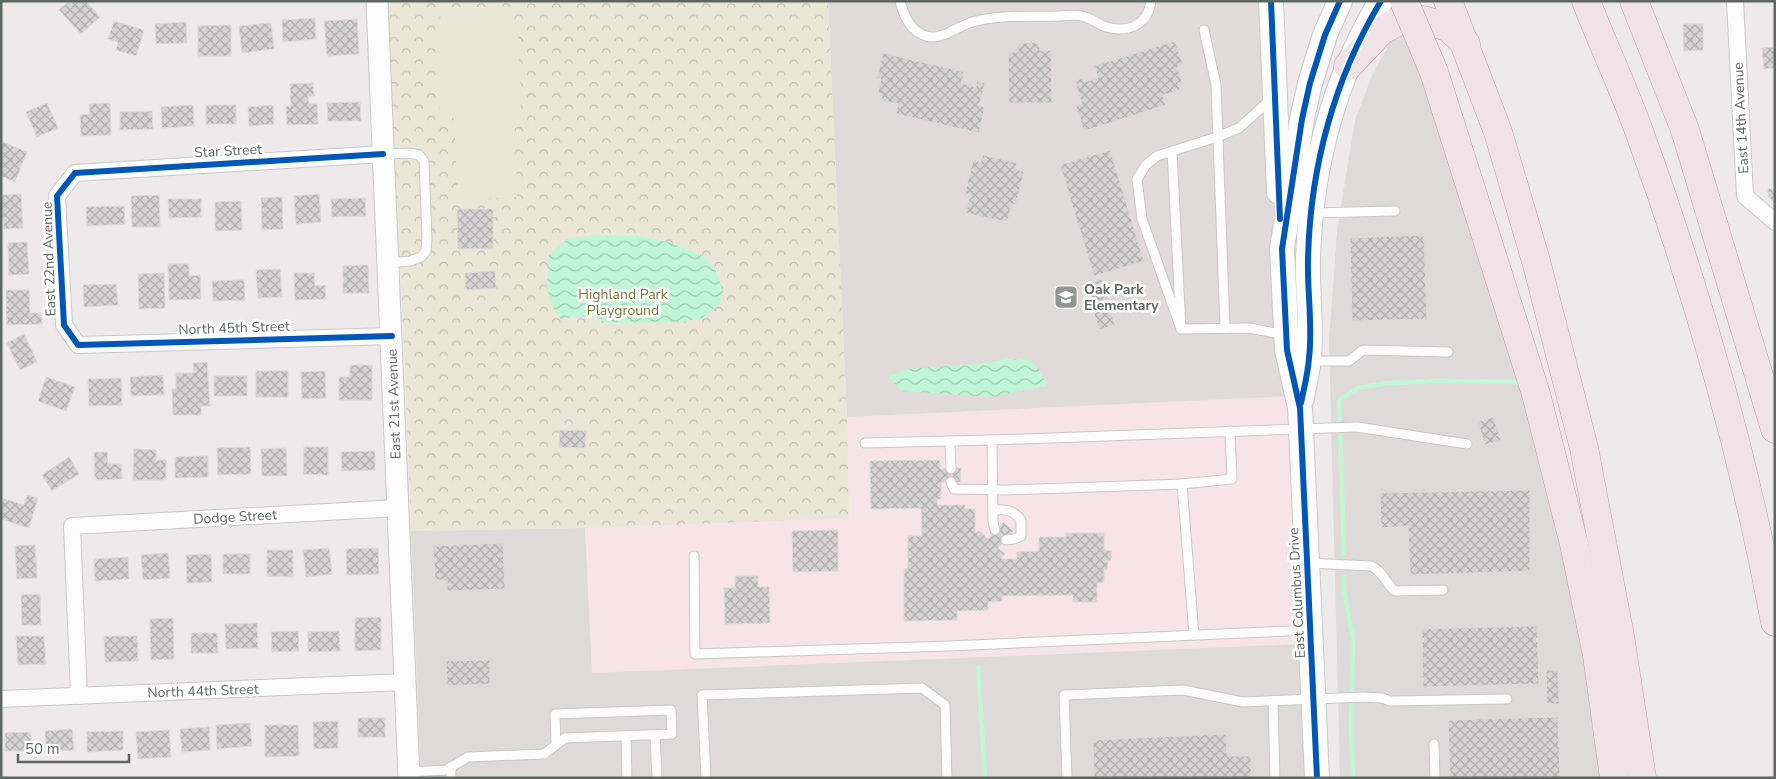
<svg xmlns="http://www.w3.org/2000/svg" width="1776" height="779" font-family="'Nunito Sans',sans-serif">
  <defs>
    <pattern id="park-crowns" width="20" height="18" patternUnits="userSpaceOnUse" patternTransform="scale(1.25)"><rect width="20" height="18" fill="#eae7d7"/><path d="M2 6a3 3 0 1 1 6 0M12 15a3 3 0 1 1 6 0" fill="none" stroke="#c1bfb2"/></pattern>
    <pattern id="water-waves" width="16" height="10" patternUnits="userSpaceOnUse" patternTransform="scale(1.25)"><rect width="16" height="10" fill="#c0f6d5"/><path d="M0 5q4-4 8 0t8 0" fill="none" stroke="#9fcbb0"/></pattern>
    <pattern id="building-cross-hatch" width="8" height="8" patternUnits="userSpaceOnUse" patternTransform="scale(1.25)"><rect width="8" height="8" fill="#d5d3d3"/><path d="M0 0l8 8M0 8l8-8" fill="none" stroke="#b0afaf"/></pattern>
  </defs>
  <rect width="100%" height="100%" fill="#eeeaeb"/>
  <polygon fill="#f6e4e9" points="1293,396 1304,644 592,673 585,528 848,518 847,417"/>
  <g fill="#dedada">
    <polygon points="1415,31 1505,271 1615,778 1340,778 1329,340 1337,231 1355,120 1373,73 1396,32"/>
    <polygon points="585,528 592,673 1304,644 1312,778 421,778 411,531"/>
  </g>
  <polygon fill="#e0dada" points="828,1 1272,1 1293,396 847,417"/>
  <polygon fill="url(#park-crowns)" points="386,1 828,1 847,417 849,518 585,528 411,531 405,366"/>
  <polygon fill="#eae7d7" points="511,6 512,35 518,35 521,115 514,116 517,197 458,200 454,118 440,118 437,38 441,38 440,8"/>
  <g fill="url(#water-waves)">
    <path d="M 599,235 L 640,236 L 668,242 L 700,254 L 715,269 L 723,291 L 720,304 L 702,318 L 682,322 L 609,323 L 596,318 L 579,316 L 561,319 C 543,298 547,279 549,254 L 569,238 Z"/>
    <path d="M 1009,359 C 1035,359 1036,362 1047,386 L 991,397 L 902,391 L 888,377 L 905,369 L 975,364 Z"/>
  </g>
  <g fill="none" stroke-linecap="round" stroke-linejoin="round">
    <g stroke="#c0f6d5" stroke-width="4.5">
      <polyline points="1344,553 1339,400 1358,388 1387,383 1437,381 1517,382"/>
      <polyline points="1344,577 1344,591 1353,639 1351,729 1353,778"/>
      <polyline points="978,667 985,778"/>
    </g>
  </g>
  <g fill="url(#building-cross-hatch)" stroke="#ded9da">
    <polygon points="69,1 86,1 100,17 81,34 59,10"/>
    <polygon points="315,18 316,39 283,42 282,20"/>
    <polygon points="357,19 359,54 327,56 324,21"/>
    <polygon points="114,21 144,30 136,56 116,50 118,42 108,39"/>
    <polygon points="186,22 187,43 156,44 155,24"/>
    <polygon points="271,23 274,49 242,53 239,26"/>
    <polygon points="1683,24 1703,24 1703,50 1684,51"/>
    <polygon points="231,25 231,56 198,56 198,26"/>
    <polygon points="1175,41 1183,65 1177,67 1182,82 1178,83 1180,90 1163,95 1166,105 1084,131 1076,106 1082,104 1075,81 1083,78 1084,82 1098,78 1094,66"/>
    <polygon points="1032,42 1040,45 1040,51 1051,50 1052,103 1009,103 1008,52 1018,52 1018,44"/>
    <polygon points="1775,47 1775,68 1764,69 1762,48"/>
    <polygon points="883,53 964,72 961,83 976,87 977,81 985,83 979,106 985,107 979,133 896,114 898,104 881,100 882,94 878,93 881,79 877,78"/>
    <polygon points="313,83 314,96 308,96 309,104 317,104 318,124 287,125 286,106 291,106 290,84"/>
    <polygon points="360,102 361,121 328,121 327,103"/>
    <polygon points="47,103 58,128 37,137 26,112"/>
    <polygon points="110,103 111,135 81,136 80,115 90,114 89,104"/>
    <polygon points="193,105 194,126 162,128 161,107"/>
    <rect x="206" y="105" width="30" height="19"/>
    <polygon points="273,105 274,124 249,126 248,107"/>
    <polygon points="152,111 153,129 120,130 120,112"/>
    <polygon points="3,142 27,152 15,182 1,176 1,146"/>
    <polygon points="1110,150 1144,261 1094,276 1060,165"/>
    <polygon points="983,155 1017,163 1015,169 1024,172 1016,205 1012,204 1007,222 966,213 970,195 965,194 973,160 981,162"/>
    <polygon points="1768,189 1775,189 1775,204 1768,196"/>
    <polygon points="21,194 23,228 4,229 1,195"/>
    <polygon points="319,194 321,222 296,224 294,196"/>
    <polygon points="159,195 160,227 132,227 131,196"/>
    <polygon points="282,197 283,229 262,230 261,198"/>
    <polygon points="365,198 366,216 332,217 331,199"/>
    <polygon points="168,199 201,199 201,217 169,218"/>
    <polygon points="241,201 242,230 215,231 215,202"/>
    <polygon points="124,206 125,224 87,226 86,207"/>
    <polygon points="457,209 493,209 493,248 458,249"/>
    <polygon points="1424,235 1427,319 1352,321 1350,238"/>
    <polygon points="27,242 29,274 9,275 8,243"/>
    <polygon points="168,264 189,264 189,276 200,275 201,299 169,300"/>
    <polygon points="368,265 369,293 343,293 343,266"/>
    <polygon points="280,269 282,297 258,298 256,270"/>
    <polygon points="495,271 496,288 466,290 465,273"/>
    <polygon points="164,273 165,308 139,309 138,274"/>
    <polygon points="294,273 314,273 315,286 325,285 326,299 295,300"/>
    <polygon points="1102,279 1115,325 1099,330 1085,284"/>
    <polygon points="244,280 245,300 213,301 212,281"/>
    <polygon points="116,284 118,305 84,307 83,285"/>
    <polygon points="6,290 29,290 30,313 41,313 42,324 7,325"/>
    <polygon points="24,334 37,362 20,370 7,343"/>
    <polygon points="207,362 210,406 201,406 201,415 173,415 172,389 176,389 176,373 194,373 193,363"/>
    <polygon points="350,365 372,365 372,400 339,400 339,377 350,377"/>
    <rect x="256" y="371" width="32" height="26"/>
    <polygon points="325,371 326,398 302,399 301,372"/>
    <polygon points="163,375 164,395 131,396 130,377"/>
    <rect x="214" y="376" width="33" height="20"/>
    <polygon points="46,377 75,387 66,411 38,401"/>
    <polygon points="121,378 122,405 89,406 88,379"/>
    <polygon points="1493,417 1501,440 1485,445 1478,422"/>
    <polygon points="560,430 586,431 585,448 559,447"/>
    <polygon points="250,447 251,474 218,475 217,448"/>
    <polygon points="304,447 328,447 328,475 303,474"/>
    <polygon points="286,448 287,476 262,476 261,449"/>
    <polygon points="134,449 156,450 156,460 166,460 166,480 133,480"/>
    <polygon points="375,451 375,470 342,471 341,452"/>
    <polygon points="94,452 107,452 108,464 121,464 122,479 95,480"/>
    <polygon points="208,456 208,477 175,478 175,457"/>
    <polygon points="69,457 79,474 52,491 42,475"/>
    <polygon points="940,460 940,469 961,468 960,482 941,482 941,499 937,499 937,505 965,505 965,509 975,509 975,533 980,531 988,539 1003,522 1013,531 998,548 1005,554 1001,557 1002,559 1017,559 1017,552 1039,551 1039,537 1066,537 1066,533 1104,533 1104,550 1112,551 1111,560 1108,561 1107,570 1104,570 1104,582 1097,583 1097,602 1073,602 1073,595 1002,596 1002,601 988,602 988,610 957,611 957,620 904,621 904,569 908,569 908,536 922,536 921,508 871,509 870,461"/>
    <polygon points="1530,490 1530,571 1410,575 1408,526 1381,528 1380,493"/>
    <polygon points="27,495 38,498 29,528 1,519 2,498 24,505"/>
    <polygon points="838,530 838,571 793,572 792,531"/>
    <polygon points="503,543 505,589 447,591 447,580 435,580 433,546"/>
    <polygon points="35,545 37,578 17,579 15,546"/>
    <polygon points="329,548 332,574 306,577 303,550"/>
    <polygon points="378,548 379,574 347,575 346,549"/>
    <polygon points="267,550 293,550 293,577 267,576"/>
    <polygon points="168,553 170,578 143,580 141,555"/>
    <polygon points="211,554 212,582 187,583 186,555"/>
    <rect x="223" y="554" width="27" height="20"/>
    <polygon points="128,557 129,579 95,581 94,559"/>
    <polygon points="735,576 758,576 758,587 769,587 770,623 725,624 724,588 735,588"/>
    <polygon points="40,594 41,625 22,625 21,595"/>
    <polygon points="381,617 381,650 355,651 355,618"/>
    <polygon points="173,618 174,659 151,660 150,619"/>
    <polygon points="257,623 258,648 226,649 225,624"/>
    <polygon points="1537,626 1539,684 1423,687 1422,629"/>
    <polygon points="298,631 299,651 272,652 271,632"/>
    <polygon points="339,631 340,651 308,652 308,632"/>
    <polygon points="191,633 217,633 218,653 191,653"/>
    <polygon points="16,636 44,636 46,664 18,665"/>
    <polygon points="104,636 137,636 138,661 105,662"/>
    <polygon points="490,660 490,684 447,686 446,661"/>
    <polygon points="1546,670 1558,670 1559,704 1547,704"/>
    <polygon points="1558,717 1560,778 1450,778 1448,720"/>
    <rect x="358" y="718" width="27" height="19"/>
    <polygon points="338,721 338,748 314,749 313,722"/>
    <polygon points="250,723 252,746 217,749 216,725"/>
    <polygon points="265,725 298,725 299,756 265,757"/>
    <polygon points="209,727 210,750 182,752 180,729"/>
    <polygon points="72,729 74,750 46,752 45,731"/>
    <polygon points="169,730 171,757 138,759 136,732"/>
    <polygon points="123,731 123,750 87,752 87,732"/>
    <polygon points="31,732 31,751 5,751 5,733"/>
    <polygon points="1226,734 1227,756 1251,756 1251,778 1094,778 1093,740"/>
  </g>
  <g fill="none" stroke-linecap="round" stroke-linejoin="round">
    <g stroke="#c9c8c8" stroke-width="11">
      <g id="service">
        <path d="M 900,1 C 904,16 910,31 926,36 C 941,41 958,26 972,22 C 999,14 1031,17 1059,16 C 1066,16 1076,14 1082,16 C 1091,18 1098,24 1106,27 C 1128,33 1148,25 1151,1"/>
        <polyline points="1204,30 1216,85 1225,328"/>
        <polyline points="1172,151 1181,329 1249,328 1286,335"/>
        <polyline points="384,154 409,153 419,155 424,161 427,238 426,251 421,257 410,261 389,263"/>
        <polyline points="1311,213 1395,211"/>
        <polyline points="1181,329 1142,219 1137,179 1146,165 1157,156 1217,137 1239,128 1271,99"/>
        <polyline points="1310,361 1349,361 1363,350 1448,352"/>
        <polyline points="950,441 951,469"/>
        <polyline points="865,443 992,440"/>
        <polyline points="951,482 954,489 1006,490 1182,484 1194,635"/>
        <polyline points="1182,484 1232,479 1230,431"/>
        <path d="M 993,510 C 1006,509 1013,510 1021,520 L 1021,536 L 1014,539 L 1006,540"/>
        <polyline points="995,530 993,522 992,440 1357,427 1467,444"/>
        <polyline points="694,556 695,654 948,646 1309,630"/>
        <path d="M 1308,563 L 1371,566 C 1382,570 1386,584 1395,591 L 1443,590"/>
        <polyline points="1273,701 1275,778"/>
        <polyline points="655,735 657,778"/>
        <polyline points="626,736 627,778"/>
        <polyline points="1434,744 1435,778"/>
        <polyline points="451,767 451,778"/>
        <polyline points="408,772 446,770 468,757 544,754 565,738 672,734 671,710 555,714 556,745"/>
        <polyline points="706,778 702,695 922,688 945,705 947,778"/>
        <polyline points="1067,778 1064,695 1183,690 1243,702 1363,697 1382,698 1390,701 1507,699"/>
      </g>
    </g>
    <g stroke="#c9c8c8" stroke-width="18">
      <g id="minor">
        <polyline points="1735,1 1745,196 1775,222"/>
        <polyline points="383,154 75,173 57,196 64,325 78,345 392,336"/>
        <polyline points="79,696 72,526 398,508"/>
        <polyline points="1,699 405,682"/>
      </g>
    </g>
    <g stroke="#c9c8c8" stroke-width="23">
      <polyline id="tertiary" points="377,1 409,778"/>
    </g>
    <g stroke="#c9c9c9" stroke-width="26">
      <g id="secondary">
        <polyline points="1271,1 1279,192"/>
        <path d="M 1302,398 C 1304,385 1308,371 1309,357 C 1312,325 1307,291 1308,258 C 1311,168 1334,79 1381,1"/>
        <polyline points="1317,778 1300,408 1287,350 1282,249 1302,119 1310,83 1325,35 1340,1"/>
      </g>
    </g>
    <g stroke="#c598a7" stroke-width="29">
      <g id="motorway">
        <polyline points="1448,1 1498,132 1536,261 1584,448 1620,636 1642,778"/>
        <path d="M 1586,1 C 1603,45 1623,87 1639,131 C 1697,290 1744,455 1775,622"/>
        <polyline points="1634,1 1685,130 1775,429"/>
        <polyline points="1348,66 1382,30 1401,20 1423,20 1448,27 1466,44"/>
        <polyline points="1434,72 1536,394 1574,544 1597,655 1614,778"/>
      </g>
    </g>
    <use href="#service" stroke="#fcfcfc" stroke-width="9"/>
    <use href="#minor" stroke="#fcfcfc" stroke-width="16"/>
    <use href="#tertiary" stroke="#fcfcfc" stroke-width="21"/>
    <use href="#secondary" stroke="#fcfcfc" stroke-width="24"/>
    <use href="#motorway" stroke="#efe3e7" stroke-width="28"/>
    <g stroke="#c598a7" stroke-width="29" stroke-linecap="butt">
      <polyline id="motorway-bridge" points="1404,1 1434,72"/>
    </g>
    <use href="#motorway-bridge" stroke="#efe3e7" stroke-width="28"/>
    <g stroke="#fff" stroke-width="9">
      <g id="cycleway">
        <polyline points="1271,1 1280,219"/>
        <polyline points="383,154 75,173 57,196 64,325 78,345 392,336"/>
        <path d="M 1301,403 C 1304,388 1308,373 1309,358 C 1313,326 1307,291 1308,259 C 1310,168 1334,79 1381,1"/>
        <polyline points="1317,778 1300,408 1287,350 1282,249 1302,119 1310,83 1325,35 1340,1"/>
      </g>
    </g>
    <use href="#cycleway" stroke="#0057b8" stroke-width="6"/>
  </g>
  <defs>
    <g id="school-square" transform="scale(1.25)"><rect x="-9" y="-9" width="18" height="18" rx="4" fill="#919593" stroke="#fff"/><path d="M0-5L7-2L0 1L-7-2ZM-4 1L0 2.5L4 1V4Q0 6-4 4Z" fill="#fff"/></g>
  </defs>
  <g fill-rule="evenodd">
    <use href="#school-square" x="1066" y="297"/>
  </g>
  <g text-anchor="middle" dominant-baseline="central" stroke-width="5" stroke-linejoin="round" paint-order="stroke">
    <g font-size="14" fill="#5f6763" stroke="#fff">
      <text transform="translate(1741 118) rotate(-93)">East 14th Avenue</text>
      <text transform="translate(228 151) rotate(-3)">Star Street</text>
      <text transform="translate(49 259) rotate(-92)">East 22nd Avenue</text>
      <text transform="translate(234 328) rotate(-2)">North 45th Street</text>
      <text transform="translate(394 404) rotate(-92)">East 21st Avenue</text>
      <text transform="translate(235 517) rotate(-3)">Dodge Street</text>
      <text transform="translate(1297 593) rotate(-93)">East Columbus Drive</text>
      <text transform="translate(203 691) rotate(-2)">North 44th Street</text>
    </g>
    <g font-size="14" font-weight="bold" fill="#5f6763" stroke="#fff" text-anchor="start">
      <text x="1084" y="289">Oak Park<tspan x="1084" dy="16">Elementary</tspan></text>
    </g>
    <g font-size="14" fill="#777735" stroke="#fff">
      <text x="623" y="294">Highland Park<tspan x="623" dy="16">Playground</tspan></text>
    </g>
  </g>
  <rect width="1776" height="779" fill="none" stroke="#5f6763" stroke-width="5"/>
  <path d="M18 754v8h111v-8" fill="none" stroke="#5f6763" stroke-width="2.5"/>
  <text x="25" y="754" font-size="15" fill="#5f6763" stroke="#ffffff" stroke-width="4" paint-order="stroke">50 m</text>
</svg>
